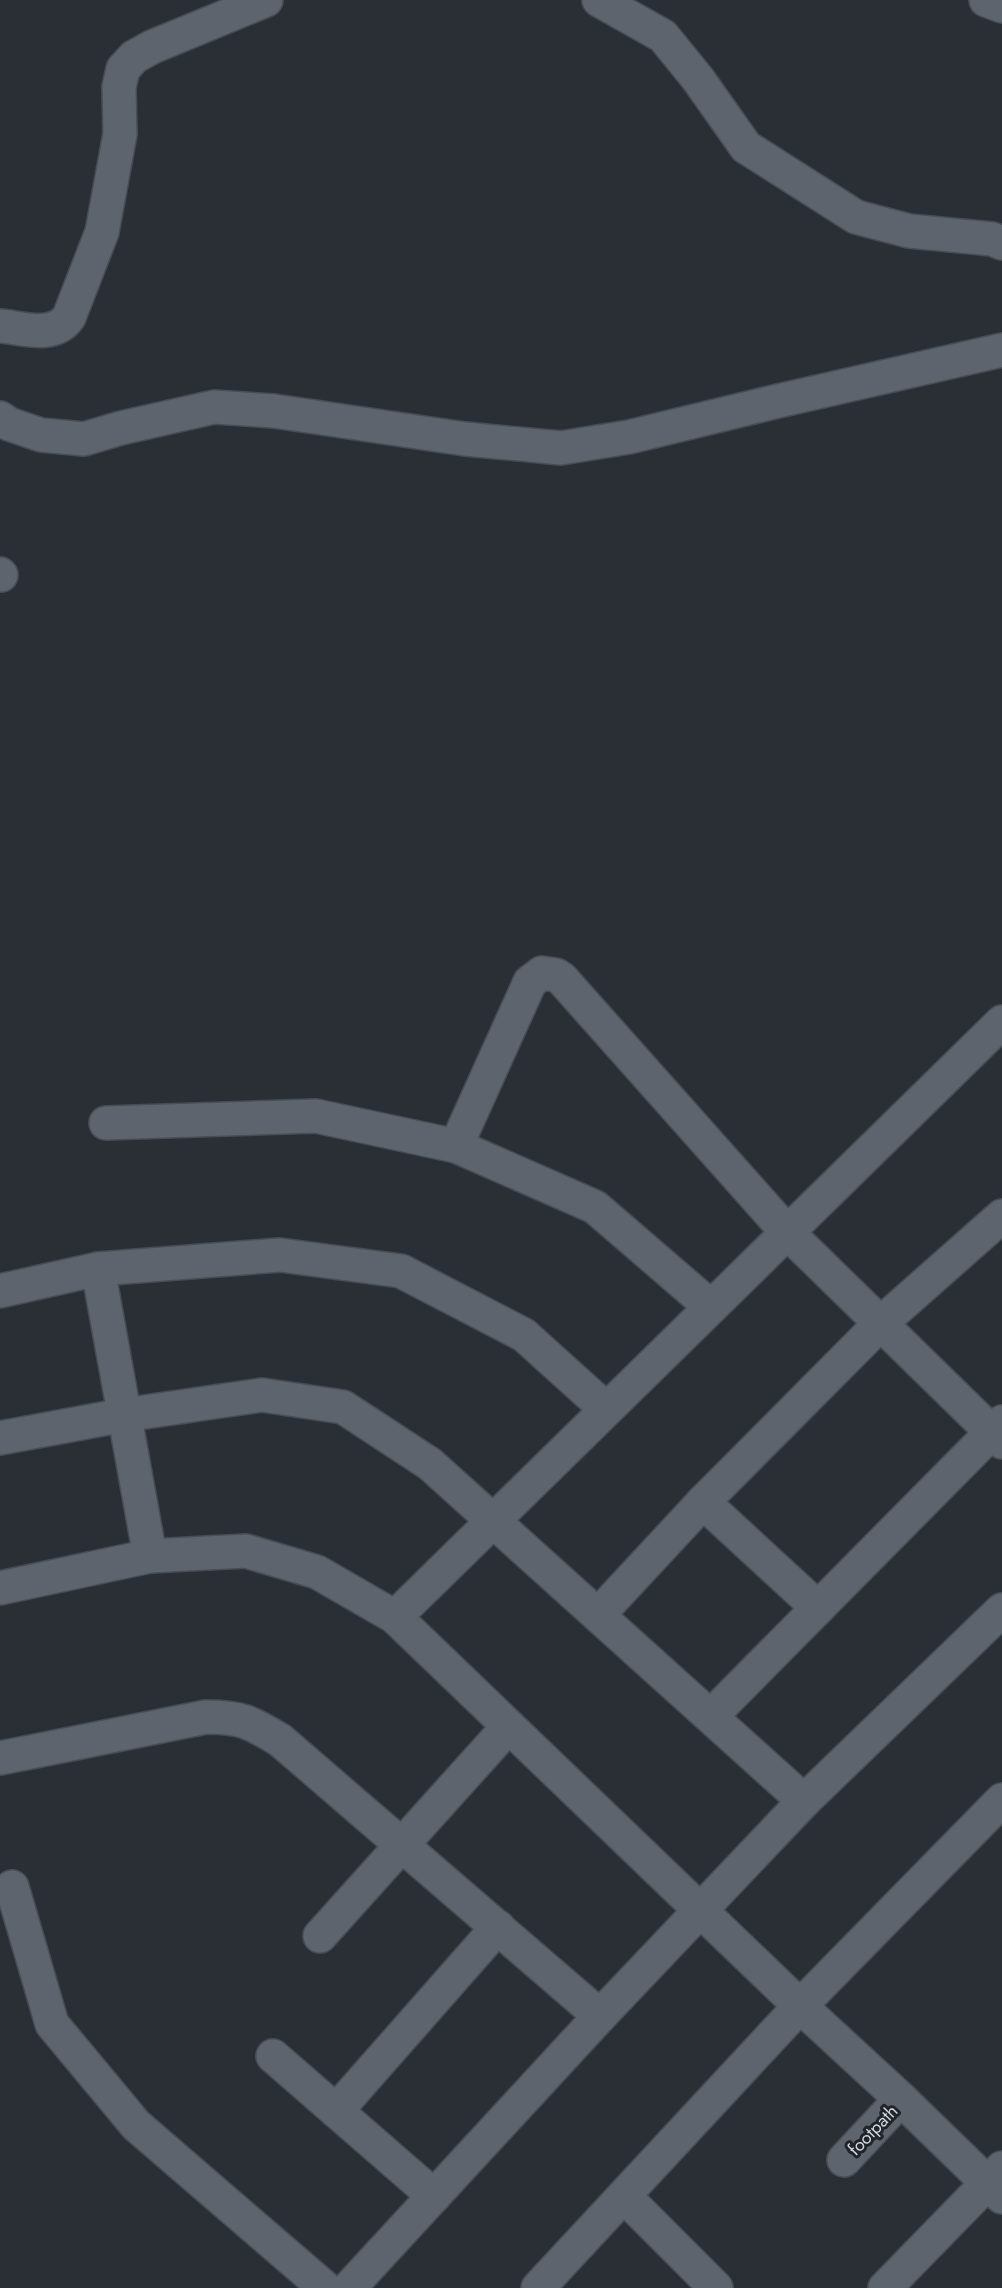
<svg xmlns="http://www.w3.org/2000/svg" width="1002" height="2288" font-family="Jost,sans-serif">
  <rect width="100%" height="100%" fill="#2a2f36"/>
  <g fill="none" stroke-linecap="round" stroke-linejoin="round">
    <g stroke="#484c53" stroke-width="36">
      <g id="minor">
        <polyline points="599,0 663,36 698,79 746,147 856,217 909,231 992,239 1002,243"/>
        <polyline points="986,0 1002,6"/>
        <path d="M 0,326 C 23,328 54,339 69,317 L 102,232 L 120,134 L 119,87 L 123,69 L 134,57 L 152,47 L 266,0"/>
        <polyline points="0,418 9,424 41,435 84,439 121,428 214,407 274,411 465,439 561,448 629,437 778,401 1002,350"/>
        <polyline points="0,574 1,575"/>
        <polyline points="106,1123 316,1116 456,1146 595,1207 711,1307"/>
        <polyline points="456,1146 530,982 542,973 556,975 562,979 787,1232 1002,1442"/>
        <polyline points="98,1269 150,1556"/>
        <polyline points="0,1291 98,1269 280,1255 401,1271 524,1335 606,1409"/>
        <polyline points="0,1438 124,1415 262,1395 343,1407 430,1464 804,1801 1002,1610"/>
        <polyline points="703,1502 818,1608"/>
        <polyline points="0,1588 150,1556 246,1551 317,1572 395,1617 800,2006 901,2099 1002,2197"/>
        <polyline points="598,1615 703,1502 881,1323 1002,1216"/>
        <polyline points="395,1617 1002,1022"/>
        <polyline points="711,1716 1002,1422"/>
        <path d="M 0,1758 L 206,1717 C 242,1717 250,1722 280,1740 L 600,2016"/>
        <polyline points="12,1887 52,2024 136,2125 325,2288"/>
        <polyline points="320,1936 508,1727"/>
        <polyline points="273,2056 434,2196"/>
        <polyline points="336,2111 498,1927"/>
        <polyline points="844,2160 901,2099"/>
        <polyline points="624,2196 716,2288"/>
        <polyline points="349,2288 600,2016 804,1801"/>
        <polyline points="538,2288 800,2006 1002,1800"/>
        <polyline points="885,2288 1002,2168"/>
      </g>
    </g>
    <use href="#minor" stroke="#5e646d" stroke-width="33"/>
  </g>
  <g text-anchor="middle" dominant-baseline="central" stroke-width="6" stroke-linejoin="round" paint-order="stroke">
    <g font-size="18" fill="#d2d5da" stroke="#20252c">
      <text transform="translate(873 2130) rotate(-46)">footpath</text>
    </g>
  </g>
</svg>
